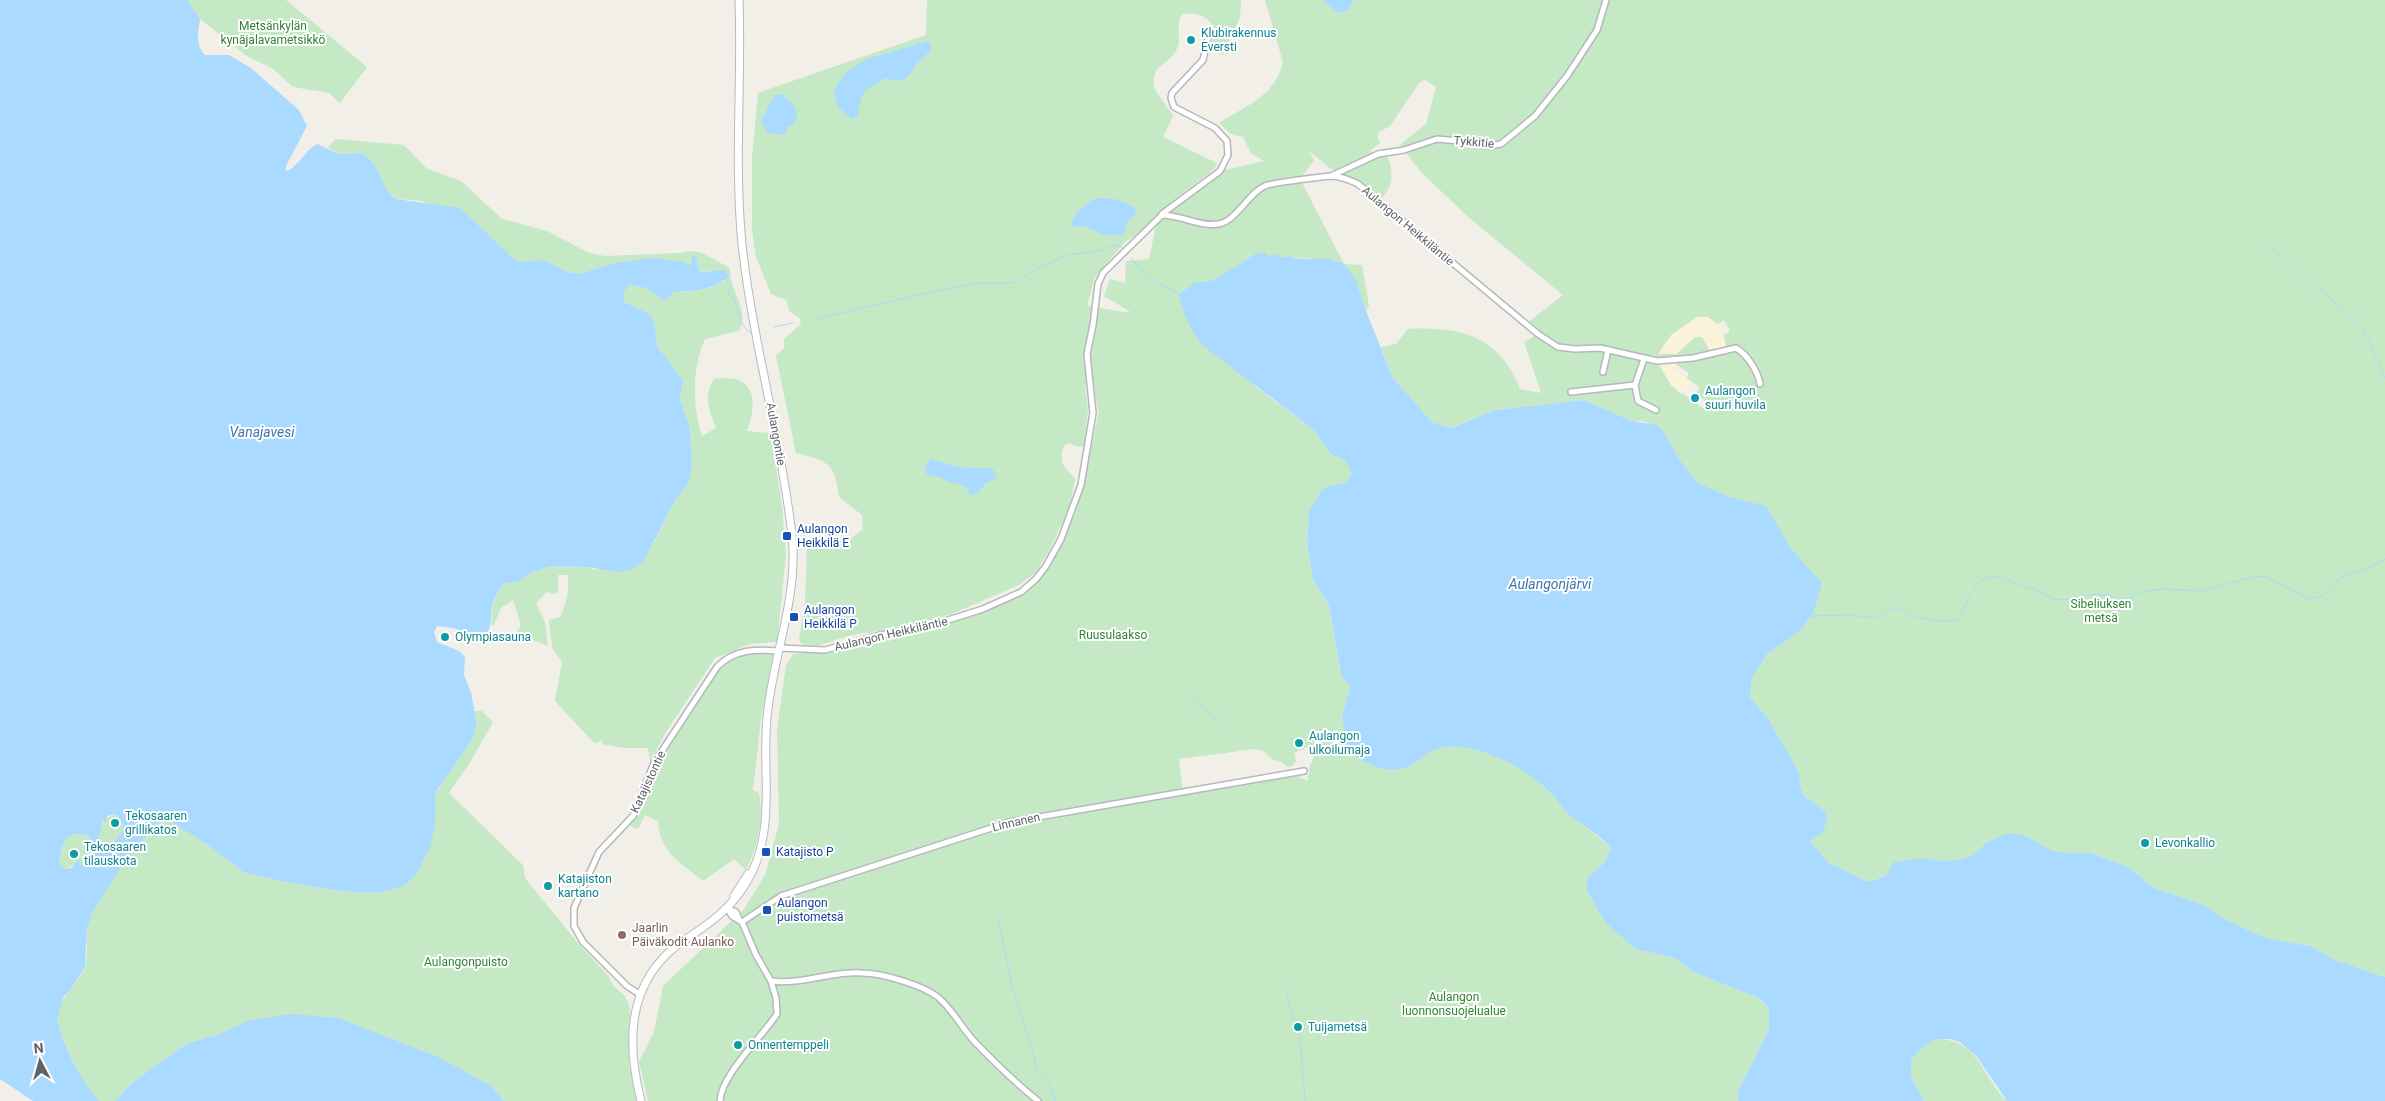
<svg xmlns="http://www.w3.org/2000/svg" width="2385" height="1101" font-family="Roboto,sans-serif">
  <rect width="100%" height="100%" fill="#f1efe8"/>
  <g fill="#c5e8c5" fill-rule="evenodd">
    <polygon points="187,0 286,0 367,67 340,103 329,93 293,87 272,68 248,57 200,19"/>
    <path d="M 927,0 L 1241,0 L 1240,17 L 1223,55 L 1211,51 L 1214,27 C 1206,15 1196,12 1182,14 C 1175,25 1182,38 1177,49 C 1168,66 1151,63 1154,88 L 1173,116 L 1163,137 L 1217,163 L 1214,169 L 1175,199 L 1138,234 L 1125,242 L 1095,277 L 1087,306 L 1132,313 L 1104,296 L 1110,279 L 1125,283 L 1126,261 L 1149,259 L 1157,220 L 1220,171 L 1264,161 L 1251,153 L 1243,137 L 1231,134 L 1219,123 C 1246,105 1275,97 1283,62 L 1265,0 L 2385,0 L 2385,977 L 2335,960 L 2311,946 L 2268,939 L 2224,919 L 2204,905 L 2154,888 L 2128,867 L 2091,853 L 2055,852 L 2025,836 L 1986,843 L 1972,856 L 1959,860 L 1941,861 L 1927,858 L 1869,882 L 1829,863 L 1810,841 L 1825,811 L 1803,795 L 1800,785 L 1799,772 L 1769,720 L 1750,697 L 1752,678 L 1767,654 L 1777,644 L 1822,583 L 1790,547 L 1766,507 L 1727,496 L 1697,482 L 1679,459 L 1663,430 L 1643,421 L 1632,421 L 1583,400 L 1495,410 L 1450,428 L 1432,422 L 1393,378 L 1381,347 L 1396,344 L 1408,329 C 1460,326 1500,336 1520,389 L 1541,393 L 1524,342 L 1538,334 L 1526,324 L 1563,295 L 1467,216 L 1421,172 L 1400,145 L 1426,124 L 1436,87 L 1425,80 L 1419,83 L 1390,126 L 1379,132 L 1377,136 L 1380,143 L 1370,151 L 1377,154 L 1386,152 C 1394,173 1395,186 1378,202 L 1358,184 L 1345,178 L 1342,165 L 1336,171 C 1324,166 1320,157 1309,152 L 1314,160 L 1300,179 L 1344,264 L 1362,265 L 1369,306 L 1366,311 L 1356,280 L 1308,258 L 1296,259 L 1288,256 L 1280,258 L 1255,254 L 1214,280 L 1194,283 L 1179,294 L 1257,388 L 1315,431 L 1331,454 L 1346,461 L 1353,474 L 1346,484 L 1329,486 L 1309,512 L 1307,544 L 1313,580 L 1329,605 L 1341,673 L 1343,679 L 1351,685 L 1342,716 L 1355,757 C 1372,764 1391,775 1410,766 C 1425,758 1425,749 1446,747 C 1483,744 1523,767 1549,791 C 1557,798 1561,808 1569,815 C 1583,826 1598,835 1611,848 L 1604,863 L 1587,878 L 1636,949 L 1677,959 L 1693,972 L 1759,998 L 1769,1008 L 1769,1029 L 1738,1091 L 1738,1101 L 648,1101 L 639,1062 L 654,1032 L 663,986 L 744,909 L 765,875 L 779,824 L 777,730 L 786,665 L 793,654 L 827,651 L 879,637 L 905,633 L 1023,593 L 1048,566 L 1075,514 L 1083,487 L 1099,411 L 1093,388 L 1085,386 L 1088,410 L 1084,447 L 1075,446 L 1070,443 L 1064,446 C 1058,463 1063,466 1075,478 L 1070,506 L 1048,553 L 1035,573 L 1019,585 L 949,615 L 910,626 L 852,635 L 817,646 L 802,644 L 799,639 L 805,602 L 807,547 L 817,541 L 848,541 L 863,529 L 862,515 L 839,497 C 835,463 828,461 796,453 L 776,356 L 784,348 L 784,339 L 801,324 L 800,318 L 790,312 L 786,300 L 771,294 L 756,257 L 752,230 L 752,158 L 758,93 L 926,35 ZM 1708,317 L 1717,324 L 1724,320 L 1730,331 L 1724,335 L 1726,347 L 1710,351 L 1702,337 L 1695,337 L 1676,354 ZM 1675,360 L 1677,365 L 1689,373 L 1686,379 L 1700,387 L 1696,394 L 1708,402 L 1704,409 L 1670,384 ZM 932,459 C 952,467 971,469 992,468 L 982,487 L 968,489 C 958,481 940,476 927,475 L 925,469 ZM 1310,746 L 1316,752 L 1309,768 L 1310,773 L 1307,776 L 1309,781 L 1301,778 L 1293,779 L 1299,778 L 1304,771 L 1183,791 L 1179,759 L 1255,749 L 1263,751 L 1272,759 L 1282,762 L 1287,767 L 1292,766 L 1296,761 L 1294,753 Z"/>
    <path d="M 336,139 L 404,145 L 426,168 L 461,181 L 502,219 L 547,231 L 589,253 L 605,256 L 678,253 L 692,251 L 702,253 L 730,268 C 728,290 751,310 739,331 L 705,339 C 692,368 692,406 702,436 L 716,428 C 709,409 703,398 714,379 C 754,372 759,400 747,431 L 771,433 L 782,507 L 786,554 L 777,642 L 750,644 L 715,658 L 666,732 L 650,762 L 648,748 L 626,748 L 602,744 L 602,740 L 595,744 L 555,701 L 562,662 L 552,648 L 549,620 L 560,617 C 567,602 569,590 568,575 L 558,575 L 558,592 L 553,594 L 547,592 L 536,603 L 545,622 L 548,646 L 519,635 L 517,632 L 521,625 L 513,600 L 501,608 L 494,625 L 491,625 L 493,603 L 503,584 L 519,581 L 531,573 L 550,566 L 587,567 L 595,570 L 655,541 L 675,500 L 688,484 L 692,468 L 690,428 L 680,400 L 683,380 L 657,346 L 653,321 L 648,313 L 624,302 L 622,292 L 630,285 L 646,288 L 665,301 L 674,292 C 694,291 713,291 729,277 L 712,270 L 700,272 L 699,266 L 692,261 L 690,266 L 614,263 L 579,274 L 568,272 L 543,260 L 517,262 L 498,246 L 422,201 L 397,199 L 387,190 L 374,164 L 363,153 L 339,154 L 328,147 Z"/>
    <path d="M 746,652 L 773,655 L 761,719 L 753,790 L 759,793 C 764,820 758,846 746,870 L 734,859 L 703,881 C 679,861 660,853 658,821 L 645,815 L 638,829 L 630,826 L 659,764 L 717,670 L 729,661 Z"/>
    <path d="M 475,711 L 482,711 L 493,722 L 469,764 L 449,793 L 523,865 L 525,878 L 577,942 L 610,978 L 613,986 L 625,996 L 630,1008 L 629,1065 L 638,1101 L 504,1101 L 491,1086 L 217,1035 L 186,1044 L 133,1082 L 115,1101 L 100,1101 C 97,1098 92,1095 89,1091 C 83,1082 56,1027 57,1018 C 59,998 76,987 84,969 C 90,954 84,935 89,920 C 95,902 142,833 157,824 C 160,822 165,821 168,820 L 208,845 L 243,872 L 284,882 L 340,891 L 377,893 L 435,825 L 435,796 L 477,724 Z"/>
    <path d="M 117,814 L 123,825 L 121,834 L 114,842 L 103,845 C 92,834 102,817 117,814 Z"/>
    <path d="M 75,834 L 88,835 L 94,847 L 87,860 L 87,863 L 82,866 L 79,862 L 66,869 L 59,864 C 61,852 61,838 75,834 Z"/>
    <path d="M 1935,1039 C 1979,1038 1981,1076 2007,1101 L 1924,1101 L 1911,1077 L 1911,1060 L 1922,1048 Z"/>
  </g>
  <g fill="#fbf3d9">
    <path d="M 1697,317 L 1708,317 C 1719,325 1724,333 1726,347 L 1710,351 L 1708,343 L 1702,337 L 1695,337 L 1676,354 L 1658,354 L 1671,335 Z"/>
    <polygon points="1675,360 1677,365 1673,370 1693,382 1681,394 1670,384 1657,361"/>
  </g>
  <g fill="#aadaff" fill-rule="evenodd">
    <path d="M 0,0 L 187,0 L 200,19 C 198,32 195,45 205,55 L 229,55 L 251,68 L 299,110 L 307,126 L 286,166 L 286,171 C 298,168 305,150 317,144 L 339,154 L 363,153 L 374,164 L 387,190 L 396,199 L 460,208 L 517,262 L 543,260 L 568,272 L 579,274 L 614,263 L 655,258 L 684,262 L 690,266 L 692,261 L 691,257 L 695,255 L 700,272 L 725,270 L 729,277 C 712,290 695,291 674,292 L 665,301 L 646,288 L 630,285 L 623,292 L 624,302 L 648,313 L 654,321 L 657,346 L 683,380 L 680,400 L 690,428 L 692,468 L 688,484 L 675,500 L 644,561 L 632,569 L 618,572 L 587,567 L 550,566 L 531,573 L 519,581 L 503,584 C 500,590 495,596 493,602 C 489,616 495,631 480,640 L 453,628 L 437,626 L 434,632 L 437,642 L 459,651 L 465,657 L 464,675 L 471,693 L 477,724 L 472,740 L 438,789 L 435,797 L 435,825 L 430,847 L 416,875 L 402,887 L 377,893 L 340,891 L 284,882 L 243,872 L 208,845 L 168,820 L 156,824 L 125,861 L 92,913 L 87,929 L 85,967 L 70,991 L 64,996 L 57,1019 C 62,1041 83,1087 100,1101 L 33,1101 L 0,1079 ZM 117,814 L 123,825 L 121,834 L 114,842 L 103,845 L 99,837 L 102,821 L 106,822 L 107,816 ZM 75,834 L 88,835 L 94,847 L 86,860 L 87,863 L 82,866 L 79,860 L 71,868 L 66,869 L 59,864 C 61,852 61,838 75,834 Z"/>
    <polygon points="1323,0 1354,0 1348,10 1338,13"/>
    <path d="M 928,41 L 930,44 L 931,50 C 927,55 920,59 917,64 C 907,80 904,84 885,78 C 879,84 872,85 867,89 C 860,94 859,110 857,117 L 852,119 L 838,107 L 834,90 L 845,73 L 867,59 Z"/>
    <path d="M 779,94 C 794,99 806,119 787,127 L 786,133 L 780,135 L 767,132 L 761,121 L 774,96 Z"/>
    <path d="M 1098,198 L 1115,199 L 1134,207 L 1136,213 L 1127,223 L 1124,235 L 1104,235 L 1085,226 L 1071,227 C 1072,214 1087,201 1098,198 Z"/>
    <path d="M 1264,252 L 1268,256 L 1276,254 L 1280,258 L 1288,256 L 1296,259 L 1330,259 L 1344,264 L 1356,280 L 1366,311 L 1393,378 L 1432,422 L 1451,428 L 1495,410 L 1583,400 L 1632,421 L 1657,425 L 1663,430 L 1679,459 L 1697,482 L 1727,496 L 1766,506 L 1790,547 L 1822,583 L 1814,610 L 1802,629 L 1767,654 L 1752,678 L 1750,697 L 1769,720 L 1799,772 L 1800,785 L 1803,795 L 1825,811 L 1827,821 L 1822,833 L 1810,841 L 1829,863 L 1869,882 L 1887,875 L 1894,862 L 1927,858 L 1941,861 L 1959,860 L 1972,856 L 1986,843 L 2008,833 L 2026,836 L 2055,852 L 2091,853 L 2128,867 L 2154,888 L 2204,905 L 2224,919 L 2268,939 L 2311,946 L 2335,960 L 2385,977 L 2385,1101 L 2007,1101 L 1977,1057 L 1960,1042 L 1949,1039 L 1935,1039 L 1922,1048 L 1911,1060 L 1911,1077 L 1924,1101 L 1738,1101 L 1738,1091 L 1769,1029 L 1769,1008 L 1759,998 L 1693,972 L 1677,959 L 1636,949 L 1606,923 L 1587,891 L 1587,878 L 1604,863 L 1611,848 C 1599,834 1583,826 1569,815 C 1561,808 1557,798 1549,791 C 1523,767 1483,745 1446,747 C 1426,749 1425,758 1410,766 C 1390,776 1362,763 1347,750 L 1342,716 L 1351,685 L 1343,679 L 1341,673 L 1329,605 L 1313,580 L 1307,544 L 1309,512 L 1321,491 L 1329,486 L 1346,483 L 1352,474 L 1346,461 L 1331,454 L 1315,431 L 1202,345 C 1190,329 1183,314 1179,294 L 1194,283 L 1214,280 L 1255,254 Z"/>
    <path d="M 932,459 C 952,467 971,469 992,468 L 997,478 L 986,483 L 977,494 L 970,495 C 966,484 961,485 951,482 C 940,479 940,476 927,475 L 925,470 L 929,461 Z"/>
    <polygon points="292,1014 338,1018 438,1057 491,1086 504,1101 115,1101 133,1082 186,1044 217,1035 251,1020"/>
  </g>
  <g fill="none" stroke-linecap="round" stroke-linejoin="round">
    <g stroke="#aadaff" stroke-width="1">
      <polyline points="2269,245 2363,327 2385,378"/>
      <path d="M 1131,258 C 1145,274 1159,285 1179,294"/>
      <path d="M 726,279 L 731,285 L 728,293 C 740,301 735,324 750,332"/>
      <polyline points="816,319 931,292 980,283 1014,283 1038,268 1068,255 1103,250 1110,245 1123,247"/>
      <polyline points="774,327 793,323"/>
      <polyline points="1973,590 1976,585 1986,577 1999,577 2041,592 2055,600 2072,599 2095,594 2127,599 2140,592 2163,589 2204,591 2244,579 2264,576 2309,599 2324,595 2332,585 2344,576 2375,565 2385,559"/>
      <path d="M 1810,616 L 1852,615 L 1874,618 L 1896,607 C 1915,618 1935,623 1957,620 L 1971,595"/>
      <polyline points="1185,693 1229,729"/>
      <polyline points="998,917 1011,981 1038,1071 1049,1084 1056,1101"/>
      <polyline points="1287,990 1289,1006 1300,1036 1305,1101"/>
    </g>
    <g stroke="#b5b8bc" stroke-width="8">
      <g id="street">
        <polyline points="1331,176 1378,154 1404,150 1437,139 1472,142 1488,146 1501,144 1535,116 1567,76 1597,30 1606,0"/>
        <polyline points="1162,214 1220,171 1228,155 1227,141 1215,128 1174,107 1171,98 1172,93 1203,60 1208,37"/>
        <polyline points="1603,372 1608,350"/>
        <polyline points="1635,385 1638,401 1656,410"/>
        <polyline points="1571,392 1635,385 1644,359"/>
        <path d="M 780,648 L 825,650 L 880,635 L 923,628 L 983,609 L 1021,592 L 1036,579 L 1046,566 L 1061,539 L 1081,485 L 1093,413 L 1087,354 L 1093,325 L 1098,284 L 1103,273 L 1162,215 C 1180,215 1200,227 1218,224 C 1236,222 1249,192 1265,186 C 1270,183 1327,176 1333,176 C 1342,177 1350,180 1358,184 L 1538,334 L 1558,347 L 1575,349 L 1600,348 L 1657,361 L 1693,358 L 1736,348 C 1748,355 1758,372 1760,384"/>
        <polyline points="727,908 732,916 742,922 756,955 771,981"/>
        <polyline points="727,908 736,912 739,919"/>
        <polyline points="742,922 781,896 1010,822 1304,771"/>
        <path d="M 639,994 L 627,986 L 583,942 L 574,926 L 574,908 L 599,852 L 633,816 L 654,763 L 717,667 C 734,649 756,649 779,651"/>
        <path d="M 720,1101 C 721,1075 762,1037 777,1014 L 776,998 L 771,981 C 802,985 831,971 862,973 C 882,973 926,986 940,999 C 954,1012 962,1028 974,1041 C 994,1062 1016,1083 1038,1101"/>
      </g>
    </g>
    <g stroke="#b6babf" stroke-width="9">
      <g id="secondary">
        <polyline points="734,896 748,874"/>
        <path d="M 641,1101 C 628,1049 626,994 667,954 C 679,942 695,934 709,923 C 740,900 759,869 764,831 C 770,791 762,750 768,709 C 774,656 795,604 793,549 C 792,522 786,495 782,468 C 769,394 750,319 742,244 C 734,163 742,81 739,0"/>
      </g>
    </g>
    <use href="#street" stroke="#fff" stroke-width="5"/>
    <use href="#secondary" stroke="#fff" stroke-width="7"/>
  </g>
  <g fill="#0f9aa8" stroke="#fff" stroke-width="2">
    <circle cx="1191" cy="40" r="5"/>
    <circle cx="1695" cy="398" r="5"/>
    <circle cx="445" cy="637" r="5"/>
    <circle cx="1299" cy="743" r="5"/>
    <circle cx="115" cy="823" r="5"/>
    <circle cx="2145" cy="843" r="5"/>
    <circle cx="74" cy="854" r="5"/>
    <circle cx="548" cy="886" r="5"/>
    <circle cx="1298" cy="1027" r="5"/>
    <circle cx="738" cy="1045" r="5"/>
  </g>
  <g fill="#1a4fb4" stroke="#fff" stroke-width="2">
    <rect x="782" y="531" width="10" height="10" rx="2.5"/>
    <rect x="789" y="612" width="10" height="10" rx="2.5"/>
    <rect x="761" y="847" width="10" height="10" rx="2.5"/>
    <rect x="762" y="905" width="10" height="10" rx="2.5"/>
  </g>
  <circle fill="#8d6e63" stroke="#fff" stroke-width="2" cx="622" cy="935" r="5"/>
  <g text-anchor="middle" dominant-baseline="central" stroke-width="4" stroke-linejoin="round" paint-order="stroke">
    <g font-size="12" fill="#348238" stroke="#fff">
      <text x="273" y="26">Metsänkylän<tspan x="273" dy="14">kynäjalavametsikkö</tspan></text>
      <text x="2101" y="604">Sibeliuksen<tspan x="2101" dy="14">metsä</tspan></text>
      <text x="1113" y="635">Ruusulaakso</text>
      <text x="466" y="962">Aulangonpuisto</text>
      <text x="1454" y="997">Aulangon<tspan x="1454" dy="14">luonnonsuojelualue</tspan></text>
    </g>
    <g font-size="12" fill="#0d838f" stroke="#fff" text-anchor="start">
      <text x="1201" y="33">Klubirakennus<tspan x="1201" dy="14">Eversti</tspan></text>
      <text x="1705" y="391">Aulangon<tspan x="1705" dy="14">suuri huvila</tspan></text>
      <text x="455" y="637">Olympiasauna</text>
      <text x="1309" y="736">Aulangon<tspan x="1309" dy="14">ulkoilumaja</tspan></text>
      <text x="125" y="816">Tekosaaren<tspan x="125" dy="14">grillikatos</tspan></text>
      <text x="2155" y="843">Levonkallio</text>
      <text x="84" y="847">Tekosaaren<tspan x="84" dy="14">tilauskota</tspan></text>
      <text x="558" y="879">Katajiston<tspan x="558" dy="14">kartano</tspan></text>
      <text x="1308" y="1027">Tuijametsä</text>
      <text x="748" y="1045">Onnentemppeli</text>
    </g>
    <g font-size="12" fill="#5f6368" stroke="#fff">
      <text transform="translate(1474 142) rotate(5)">Tykkitie</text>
      <text transform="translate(1408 226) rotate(40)">Aulangon Heikkiläntie</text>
      <text transform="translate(776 434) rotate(80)">Aulangontie</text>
      <text transform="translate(891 634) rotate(-13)">Aulangon Heikkiläntie</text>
      <text transform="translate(648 782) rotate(-65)">Katajistontie</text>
      <text transform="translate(1016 822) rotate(-13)">Linnanen</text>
    </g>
    <g font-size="12" fill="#164399" stroke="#fff" text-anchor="start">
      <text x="797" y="529">Aulangon<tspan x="797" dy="14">Heikkilä E</tspan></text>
      <text x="804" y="610">Aulangon<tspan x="804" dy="14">Heikkilä P</tspan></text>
      <text x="776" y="852">Katajisto P</text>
      <text x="777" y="903">Aulangon<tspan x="777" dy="14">puistometsä</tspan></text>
    </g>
    <g font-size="12" fill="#785e54" stroke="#fff" text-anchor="start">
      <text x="632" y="928">Jaarlin<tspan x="632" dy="14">Päiväkodit Aulanko</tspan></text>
    </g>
    <g font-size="14" font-style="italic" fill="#4174aa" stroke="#fff">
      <text x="262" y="432">Vanajavesi</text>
      <text x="1550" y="584">Aulangonjärvi</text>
    </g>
  </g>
  <g transform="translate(40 1061) rotate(354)" stroke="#ffffff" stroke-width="4" paint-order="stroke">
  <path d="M0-4L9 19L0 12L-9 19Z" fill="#5f6368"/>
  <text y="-8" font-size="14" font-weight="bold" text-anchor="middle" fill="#5f6368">N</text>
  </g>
</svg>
